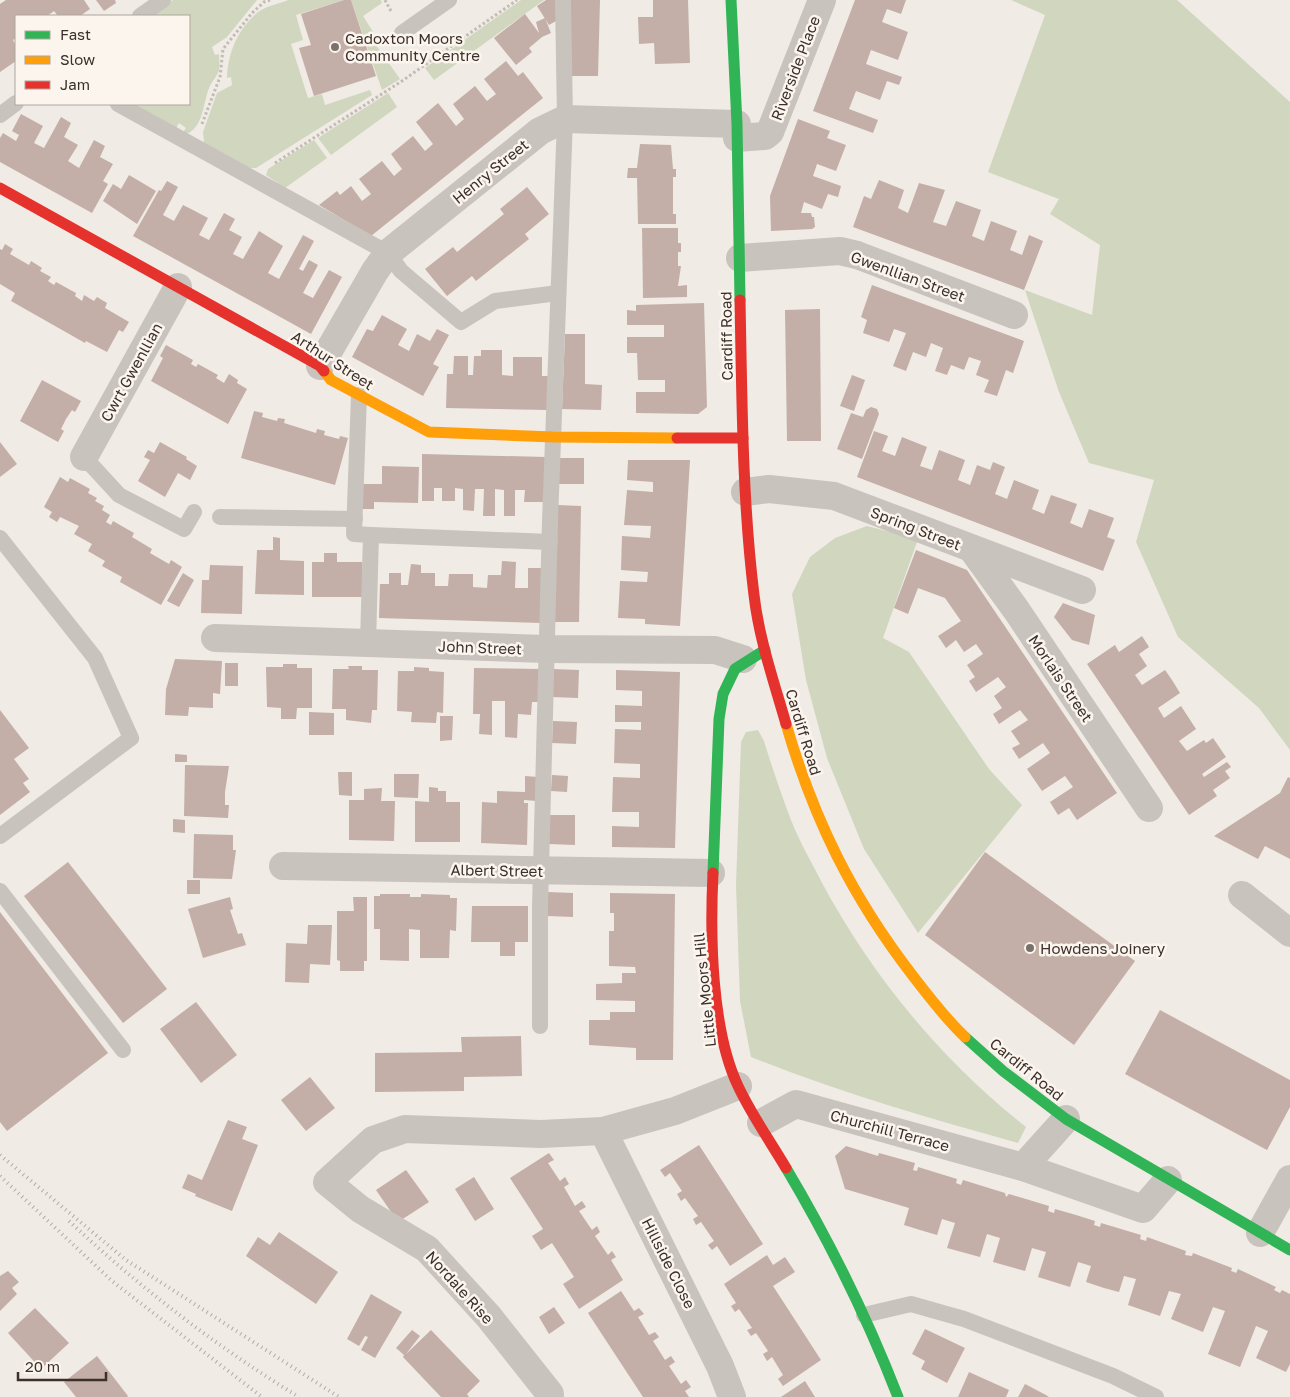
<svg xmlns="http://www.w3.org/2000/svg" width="1290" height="1397" font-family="'Golos Text',sans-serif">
  <rect width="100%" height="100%" fill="#f0ebe5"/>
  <g fill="#d1d6bf">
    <path d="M 173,0 L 257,0 L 227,37 L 212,47 L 215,55 L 219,54 C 219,59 220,65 219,70 C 217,76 214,79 211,84 C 202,100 206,124 187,134 L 183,132 L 186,128 L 179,123 L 176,128 L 134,104 L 189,104 L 189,16 L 150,16 Z"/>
    <path d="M 288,0 L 344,0 L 296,15 L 303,40 L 291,44 L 308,98 L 322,94 L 325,105 L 370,90 L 372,95 L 256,168 L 248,168 L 204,143 L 203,132 L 217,93 L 232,85 L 231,77 L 227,78 C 228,52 238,29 258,12 C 266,6 279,4 288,0 Z"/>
    <polygon points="351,0 381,0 382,3 363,16 375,35 371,38 400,79 382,90"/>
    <polygon points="521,0 544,0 434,80 425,68"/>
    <polygon points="1011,0 1177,0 1290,102 1290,750 1259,708 1178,637 1136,542 1154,480 1089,463 1059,392 1025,290 1092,315 1100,245 1050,214 1059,199 988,172 1045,15"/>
    <polygon points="388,93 397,107 331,155 318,138"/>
    <polygon points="314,140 327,158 285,188 266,175 268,169"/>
    <polygon points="867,526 918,539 883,638 909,652 989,769 1022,805 918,933 864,849 827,758 806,680 792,594 810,557 835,538"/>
    <path d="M 758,730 L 764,741 C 772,767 781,794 791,820 C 799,841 811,861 821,881 C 872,976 941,1060 1026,1127 L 1018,1143 C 928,1118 838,1092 751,1057 L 740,1001 L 736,885 L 741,742 L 746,732 Z"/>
  </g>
  <g fill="#c3afa7">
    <polygon points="6,0 84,0 90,9 80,16 58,16 54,11 47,16 16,16 16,38 13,40 16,46 16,61 0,72 0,4"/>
    <polygon points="96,0 115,0 116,3 104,11"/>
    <polygon points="344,0 351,0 376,76 314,96 299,48 311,45 301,14"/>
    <polygon points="546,0 556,0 556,21 549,25 537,6"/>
    <polygon points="571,0 600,0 598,76 569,76"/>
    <polygon points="653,0 688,0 690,63 655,64 654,43 639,44 638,17 653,17"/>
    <polygon points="855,0 906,0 901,14 887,9 882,22 908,32 898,60 871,50 866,64 902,77 899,85 887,81 880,100 856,91 849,109 878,120 873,133 813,111"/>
    <polygon points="525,14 539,33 536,22 545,18 551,33 542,37 529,48 532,52 516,65 494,38"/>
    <polygon points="506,61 518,76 523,72 543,98 371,236 319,205 337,191 340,195 351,186 362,201 371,194 359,179 382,161 394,176 402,169 391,154 413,136 425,151 433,144 416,122 438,103 456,126 464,119 453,104 475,86 487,101 492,97 496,94 484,79"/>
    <polygon points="21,114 43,126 34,143 44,148 61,117 71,123 64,137 78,145 68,161 79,168 94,140 105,146 100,157 113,164 103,181 108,184 92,213 0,162 0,138 3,133 16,141 19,135 12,131"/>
    <polygon points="798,119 830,131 827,138 846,145 836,171 817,164 813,176 841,186 838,197 828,194 822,209 804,202 801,213 811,213 812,217 814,217 815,227 812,229 771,231 770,196"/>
    <polygon points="640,144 671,145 673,169 676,169 676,177 673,177 673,214 676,214 676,224 638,224 637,178 627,178 628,168 637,168"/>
    <polygon points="129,175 156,191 137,224 103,201 113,184 121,189"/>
    <polygon points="879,180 904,190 898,208 908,213 919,183 945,190 933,222 946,226 956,201 981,210 972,236 984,241 991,221 1017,231 1010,250 1022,255 1029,235 1043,241 1024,290 853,227 864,196 871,199"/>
    <polygon points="167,181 178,187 163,215 174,221 183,205 193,210 208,218 199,235 209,240 224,213 235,219 229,230 242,237 233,254 243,259 259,231 283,246 268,273 279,279 303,235 314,241 299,269 303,271 309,260 318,265 303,293 313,298 329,270 342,277 311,334 133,236 159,190 161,191"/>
    <polygon points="527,187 549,214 525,234 529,239 476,281 472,276 447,296 425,269 453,247 457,252 504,214 500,209"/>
    <polygon points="642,228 678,228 678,243 681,243 681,252 678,252 678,266 681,266 678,286 687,285 687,297 643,298"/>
    <polygon points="5,244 13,249 10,254 29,265 31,261 42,268 40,271 51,277 48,281 54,285 56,282 65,287 76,293 75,296 82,301 84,295 94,301 97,297 107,303 105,308 129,322 123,332 119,330 107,352 86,341 85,343 11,301 15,293 0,284 0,249 2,250"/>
    <polygon points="872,285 1024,341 1013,373 1006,370 997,396 984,392 989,380 976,375 981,361 969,357 964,370 951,365 947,375 935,371 943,348 931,343 926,357 913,352 906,371 893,366 906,333 894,329 889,342 863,333 867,320 861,317"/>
    <polygon points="704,303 707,407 698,414 636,413 636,392 665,392 665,380 638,380 637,353 627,353 627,337 664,337 664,325 627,325 627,310 636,311 636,305"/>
    <polygon points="820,309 821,441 787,441 785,310"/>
    <polygon points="382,315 407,329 398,345 409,351 417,334 430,341 437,329 449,335 433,364 439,367 423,396 352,357 367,329 373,331"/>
    <polygon points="565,334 585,334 585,384 602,385 601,410 562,409"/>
    <polygon points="166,345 193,360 191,364 196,367 198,364 218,375 216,378 224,383 229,374 238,380 237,383 247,389 228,424 151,381 163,358 160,356"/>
    <polygon points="481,350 502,350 502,375 513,376 513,357 542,357 542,376 548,376 547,410 446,408 447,374 453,374 454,356 468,356 468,375 473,375 474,356 481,356"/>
    <polygon points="852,375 865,380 854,411 840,406"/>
    <polygon points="42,380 81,401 75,412 72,410 66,419 61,429 64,431 58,442 20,421"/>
    <polygon points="871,407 877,409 879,414 862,459 837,449 851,413 863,417 866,410"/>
    <polygon points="254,411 263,413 262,417 277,421 278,418 285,419 284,423 316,433 317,429 325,431 324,435 339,439 340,436 348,438 335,485 241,458"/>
    <polygon points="874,431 888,436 882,451 895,456 902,437 927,447 920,466 932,470 939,450 965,460 958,480 970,485 977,465 990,470 993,462 1005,467 995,494 1007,499 1014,480 1039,490 1032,509 1044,514 1051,495 1077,504 1070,523 1082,528 1089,509 1114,518 1107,537 1115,540 1103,571 857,477"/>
    <polygon points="0,442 17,464 0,477"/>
    <polygon points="160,442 187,457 186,459 197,466 190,480 178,473 165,497 138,481 150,460 144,457 148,450 154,453"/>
    <polygon points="422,454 546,457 545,502 524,502 525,490 515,490 515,516 504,516 504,490 495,489 495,516 483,516 484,489 475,489 474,511 463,510 463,489 455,488 455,501 442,501 442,488 434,488 434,501 422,501"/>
    <polygon points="558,458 584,458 584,484 557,484"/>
    <polygon points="628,460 690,460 680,626 645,624 645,619 618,618 620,581 647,582 648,572 621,570 622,536 650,538 651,526 624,525 627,490 653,492 653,482 627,480"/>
    <polygon points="382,466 419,467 418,503 374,502 374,509 362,509 362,484 382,484"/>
    <polygon points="60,477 68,482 70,478 90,489 88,493 97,498 95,501 104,506 102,510 110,515 106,522 111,525 113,521 134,533 132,537 152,549 150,553 169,564 171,560 182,567 161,605 120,582 122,577 102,566 105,561 88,551 92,544 74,534 79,526 60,517 57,522 49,517 52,512 44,507"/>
    <polygon points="557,505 581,506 579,622 554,622"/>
    <polygon points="273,537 280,538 280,560 304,561 304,595 255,594 257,550 273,550"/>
    <polygon points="916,550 967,570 1117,793 1077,820 1069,808 1058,815 1050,802 1073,787 1065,776 1042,791 1027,769 1050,753 1043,743 1019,759 1012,748 1020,744 1011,731 1028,720 1020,710 999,724 993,714 1002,708 994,696 1006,687 998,677 976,692 969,681 975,677 967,665 983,654 976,644 964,652 956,640 946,648 938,636 961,621 945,598 918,588 908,614 894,608"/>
    <polygon points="324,553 337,553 337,562 362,562 362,597 312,597 312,562 324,562"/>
    <polygon points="502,561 516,562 515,588 528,588 528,568 543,568 542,623 379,618 380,584 389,584 389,573 401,573 401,585 408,585 411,564 421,565 421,573 435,573 435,586 448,586 449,574 473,574 473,587 487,588 488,575 501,575"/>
    <polygon points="210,565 243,566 242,614 201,613 202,580 209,580"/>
    <polygon points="183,573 194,580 179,607 167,601"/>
    <polygon points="1063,603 1095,615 1089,645 1072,640 1054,617"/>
    <polygon points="1142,636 1149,647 1139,654 1147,666 1135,675 1142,685 1165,670 1172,680 1180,693 1158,708 1164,718 1181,706 1196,729 1179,741 1187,751 1204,740 1206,743 1213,738 1226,757 1202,774 1204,777 1227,762 1231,767 1225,771 1230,778 1213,790 1217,796 1189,815 1087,664 1115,645 1119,652"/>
    <polygon points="175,659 222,661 220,694 213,693 213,708 189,707 188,716 165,715 166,689"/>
    <rect x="225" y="663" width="13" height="23"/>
    <polygon points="283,664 297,664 297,668 312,668 312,708 297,708 296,719 281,719 281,708 267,707 266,667 283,667"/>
    <polygon points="348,666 362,666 362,670 378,670 377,710 372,710 371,723 346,720 346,709 332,709 333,669 349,669"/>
    <polygon points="414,667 429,668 429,671 444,672 443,713 437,712 436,723 411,722 412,712 397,711 398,671 414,671"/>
    <polygon points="474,668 541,669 540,702 532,702 531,715 518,714 517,738 505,737 505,701 492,701 492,735 479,734 480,714 473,714"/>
    <polygon points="553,669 579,670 578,698 552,697"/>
    <polygon points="616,670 680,672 675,848 612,847 612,826 639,827 639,812 612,812 613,777 640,778 640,764 614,763 615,729 641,730 641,722 615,722 615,705 642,706 642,691 616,690"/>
    <polygon points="0,710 29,748 14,759 29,779 23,783 30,792 0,815"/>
    <polygon points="309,712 334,713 334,735 309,735"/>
    <polygon points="440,716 453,716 452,740 440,741"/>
    <polygon points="553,721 577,722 576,744 552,743"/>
    <polygon points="175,754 187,755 187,762 175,762"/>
    <polygon points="185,765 229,766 225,792 225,805 229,805 228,818 184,816"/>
    <polygon points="338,772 352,772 352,796 339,795"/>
    <polygon points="394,774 419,774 418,798 394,797"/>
    <polygon points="552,775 568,776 567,792 551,791"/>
    <polygon points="525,776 538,777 537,801 524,800 524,803 528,803 527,845 481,843 482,802 497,803 497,791 525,792"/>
    <polygon points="1288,777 1290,778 1290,859 1265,846 1258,859 1214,836 1280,793"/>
    <polygon points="429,787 438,788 438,791 446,791 446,802 460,802 460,842 415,842 415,801 429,802"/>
    <polygon points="382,788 381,801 395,801 394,841 349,840 349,800 364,800 364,789"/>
    <polygon points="549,815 575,815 575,845 549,844"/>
    <polygon points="173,819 185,820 185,833 173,832"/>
    <polygon points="194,834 233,835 233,850 236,850 232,879 193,878"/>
    <polygon points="985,852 1135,961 1074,1045 925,935"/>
    <polygon points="68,862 167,989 123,1023 24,896"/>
    <rect x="187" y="880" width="13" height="14"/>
    <polygon points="548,892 573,893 573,917 547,916"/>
    <polygon points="610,893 675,894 673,1060 636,1060 636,1048 589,1045 589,1020 610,1020 610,1012 635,1012 635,1001 596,1000 596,984 622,983 622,973 636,973 635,967 609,966 609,931 614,931 614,913 610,913"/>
    <polygon points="380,894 410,894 410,897 421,897 421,894 450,895 450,898 457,898 456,931 450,930 449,958 420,958 420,930 409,929 409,961 380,960 380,929 374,929 374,896 380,896"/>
    <polygon points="230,897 233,909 230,910 238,934 242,933 246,945 203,958 188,909"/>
    <polygon points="353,897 367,897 367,961 364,961 364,971 340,971 340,961 337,960 337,911 354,911"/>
    <polygon points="472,906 528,906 528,942 515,942 515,956 500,956 500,942 471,942"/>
    <polygon points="0,912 108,1053 7,1131 0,1122"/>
    <polygon points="308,925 332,925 330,965 310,964 309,983 285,982 286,943 307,944"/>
    <polygon points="196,1002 237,1055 201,1083 160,1029"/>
    <polygon points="1160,1010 1290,1080 1290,1107 1267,1150 1125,1074"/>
    <polygon points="521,1036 522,1076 464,1077 464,1091 375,1092 375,1053 462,1052 461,1037"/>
    <polygon points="310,1077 335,1108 306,1131 281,1100"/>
    <polygon points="228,1120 247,1127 242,1139 258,1145 232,1211 195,1196 196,1194 182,1188 188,1174 202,1180"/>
    <polygon points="699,1145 763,1244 730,1266 717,1246 712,1250 708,1245 714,1241 701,1222 696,1225 693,1219 698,1216 685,1198 681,1201 677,1194 682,1191 670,1173 665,1177 660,1170"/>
    <polygon points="846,1146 878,1156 879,1153 915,1163 913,1170 917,1171 918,1167 957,1179 956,1183 961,1185 963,1180 1005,1193 1006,1197 1009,1194 1049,1206 1048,1211 1054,1213 1055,1209 1076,1215 1095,1221 1094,1225 1100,1227 1101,1223 1141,1235 1140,1239 1146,1241 1147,1237 1186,1251 1185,1255 1192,1256 1193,1253 1232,1268 1231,1271 1234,1272 1236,1273 1238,1269 1276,1287 1274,1290 1280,1293 1282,1290 1290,1294 1290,1364 1286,1372 1256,1358 1268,1331 1256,1326 1240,1367 1208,1354 1225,1311 1213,1307 1203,1332 1171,1319 1181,1294 1169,1291 1160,1316 1128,1305 1136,1279 1124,1276 1119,1292 1104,1288 1086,1282 1091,1266 1078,1262 1070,1287 1038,1277 1046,1252 1032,1248 1025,1271 993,1262 1000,1238 987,1234 980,1257 947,1248 955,1223 942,1219 937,1235 920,1230 904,1225 909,1208 845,1189 835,1156"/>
    <polygon points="549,1153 554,1160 548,1163 560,1181 565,1177 569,1184 564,1187 575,1206 582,1201 586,1207 579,1211 592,1230 597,1226 600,1232 595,1236 608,1255 612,1251 616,1257 611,1260 623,1280 579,1309 563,1284 574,1277 552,1243 541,1250 532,1236 543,1229 510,1178"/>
    <polygon points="406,1170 429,1202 398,1222 376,1190"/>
    <polygon points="474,1177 494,1209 475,1221 455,1189"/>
    <polygon points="279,1232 338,1272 316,1304 246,1256 258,1237 270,1245"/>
    <polygon points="767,1255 773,1265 785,1257 795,1272 773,1286 821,1360 783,1386 778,1379 783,1375 772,1357 767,1361 763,1354 768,1351 756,1333 751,1336 747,1330 752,1328 739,1309 735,1312 731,1306 736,1303 724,1284"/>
    <polygon points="8,1271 19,1282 12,1288 17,1294 0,1311 0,1276"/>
    <polygon points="621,1291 634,1311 639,1308 644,1314 638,1317 649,1335 655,1332 659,1337 653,1341 665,1360 671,1356 675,1362 669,1366 681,1384 686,1380 691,1387 685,1391 689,1397 643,1397 605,1339 588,1313"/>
    <polygon points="371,1294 402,1312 375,1358 361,1350 368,1337 365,1336 359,1346 347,1339"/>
    <polygon points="554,1307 565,1323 549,1334 539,1317"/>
    <polygon points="35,1308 69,1343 41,1369 8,1333"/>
    <polygon points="925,1329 965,1348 947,1383 921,1369 925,1361 912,1354"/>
    <polygon points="412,1330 420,1336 406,1354 431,1330 480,1381 467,1394 469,1397 441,1397 403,1357 404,1355 396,1348"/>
    <polygon points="97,1356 128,1396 127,1397 76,1397 64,1382"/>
    <polygon points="969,1372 1009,1390 1006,1397 958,1397"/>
    <polygon points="805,1381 815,1397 781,1397"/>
    <polygon points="1025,1384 1046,1395 1049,1397 1018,1397"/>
  </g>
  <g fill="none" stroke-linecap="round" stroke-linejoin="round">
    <g stroke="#c2bbb6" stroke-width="3" stroke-dasharray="2.5 2.5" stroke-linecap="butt">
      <polyline points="385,0 392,13"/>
      <polyline points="202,124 220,77 223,49 252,13 264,2 270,0"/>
      <polyline points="275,163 402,81 517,0"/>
    </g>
    <g stroke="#c9c3be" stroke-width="16">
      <polyline points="140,16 163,0"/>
      <polyline points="402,33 449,0"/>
      <polyline points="118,104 388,253 401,271 461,322 495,301 558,293"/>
      <polyline points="0,115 16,103"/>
      <polyline points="359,395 354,534 371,535 368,643"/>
      <polyline points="84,457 119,495 184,529 194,512"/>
      <polyline points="220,517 355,519"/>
      <polyline points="371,535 550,542"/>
      <polyline points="0,538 95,658 131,738 0,836"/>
      <polyline points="0,891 123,1050"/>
      <polyline points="540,1026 540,908 550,521 565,119 563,0"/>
      <polyline points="864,1315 911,1304 964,1319 1113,1376 1156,1397"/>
    </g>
    <g stroke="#c9c3be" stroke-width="28">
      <polyline points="737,138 765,136 770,132 822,0"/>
      <polyline points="740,258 840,251 857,255 1014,315"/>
      <polyline points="320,366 375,271 388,253 540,131 565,119 737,124"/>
      <polyline points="84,457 178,287"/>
      <polyline points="745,492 769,489 834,496 1082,590"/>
      <polyline points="972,549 1017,611 1149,808"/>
      <polyline points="215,638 546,649 715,650 743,659"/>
      <polyline points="283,866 711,873"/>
      <polyline points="1242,895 1290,933"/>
      <polyline points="761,1123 796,1104 1023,1167 1066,1119"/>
      <polyline points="603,1131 720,1366 732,1397"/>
      <polyline points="1023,1167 1143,1209 1168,1180"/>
      <polyline points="1260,1233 1290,1179"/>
      <polyline points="550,1394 489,1317 427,1249 360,1209 327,1182 373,1140 405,1129 541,1134 603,1131 675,1111 738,1086"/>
    </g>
    <g stroke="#30b455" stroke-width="11">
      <polyline points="731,0 737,124 740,300"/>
      <polyline points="713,873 719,719 723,694 735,669 765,650"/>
      <polyline points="965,1037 1003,1071 1066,1119 1290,1250"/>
      <path d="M 786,1168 C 830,1242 867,1317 898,1397"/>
    </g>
    <g stroke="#ff9f0a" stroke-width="11">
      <polyline points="324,371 331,380 429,432 553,437 677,438"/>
      <path d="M 786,724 C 814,820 852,897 913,976 C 929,997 946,1019 965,1037"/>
    </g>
    <g stroke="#e5322d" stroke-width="11">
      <polyline points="0,188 320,366 324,371"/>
      <path d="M 740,300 C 742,398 742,497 754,595 C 759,639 774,682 786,724"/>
      <polyline points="677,438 743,438"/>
      <path d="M 713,873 C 710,935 711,1029 738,1086 C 751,1114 770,1141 786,1168"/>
    </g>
    <g stroke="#b1aca8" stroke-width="4" stroke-dasharray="1 4" stroke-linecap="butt">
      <polyline points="0,1155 126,1260 339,1397"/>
      <polyline points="0,1176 112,1281 262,1397"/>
      <path d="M 69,1221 C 139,1287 217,1347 299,1397"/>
    </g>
  </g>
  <g fill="#7a716c" stroke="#fbf5ee" stroke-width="2">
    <circle cx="335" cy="47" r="5"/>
    <circle cx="1030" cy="948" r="5"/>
  </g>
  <g text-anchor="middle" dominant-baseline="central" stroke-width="5" stroke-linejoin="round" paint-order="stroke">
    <g font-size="15" fill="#3b302b" stroke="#fbf5ee" text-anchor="start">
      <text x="345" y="38">Cadoxton Moors<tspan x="345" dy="17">Community Centre</tspan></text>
      <text x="1040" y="948">Howdens Joinery</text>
    </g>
    <g font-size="15" fill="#3b302b" stroke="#fbf5ee">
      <text transform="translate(795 68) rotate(-69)">Riverside Place</text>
      <text transform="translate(490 171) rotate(-39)">Henry Street</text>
      <text transform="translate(908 276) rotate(20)">Gwenllian Street</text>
      <text transform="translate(726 336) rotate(-91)">Cardiff Road</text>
      <text transform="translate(333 360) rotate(33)">Arthur Street</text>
      <text transform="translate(131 372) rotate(-61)">Cwrt Gwenllian</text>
      <text transform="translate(916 528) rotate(21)">Spring Street</text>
      <text transform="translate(480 647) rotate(2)">John Street</text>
      <text transform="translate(1061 678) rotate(56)">Morlais Street</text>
      <text transform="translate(804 732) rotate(73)">Cardiff Road</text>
      <text transform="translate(497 870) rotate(1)">Albert Street</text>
      <text transform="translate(704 990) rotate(-96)">Little Moors Hill</text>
      <text transform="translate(1027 1069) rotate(39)">Cardiff Road</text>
      <text transform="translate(890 1130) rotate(15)">Churchill Terrace</text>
      <text transform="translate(669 1263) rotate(63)">Hillside Close</text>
      <text transform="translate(460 1287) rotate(48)">Nordale Rise</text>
    </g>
  </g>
  <rect x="15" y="15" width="175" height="90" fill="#fbf5ee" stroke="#aea6a0"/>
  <rect x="25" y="31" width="25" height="8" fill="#30b455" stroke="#aea6a0"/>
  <text x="60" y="40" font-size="15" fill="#3b302b">Fast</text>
  <rect x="25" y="56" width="25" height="8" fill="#ff9f0a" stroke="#aea6a0"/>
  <text x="60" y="65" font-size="15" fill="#3b302b">Slow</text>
  <rect x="25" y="81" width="25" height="8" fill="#e5322d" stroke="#aea6a0"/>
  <text x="60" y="90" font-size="15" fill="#3b302b">Jam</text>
  <path d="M18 1372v8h88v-8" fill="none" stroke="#3b302b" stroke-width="2.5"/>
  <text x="25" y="1372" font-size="15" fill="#3b302b" stroke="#fbf5ee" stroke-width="4" paint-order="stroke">20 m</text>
</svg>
